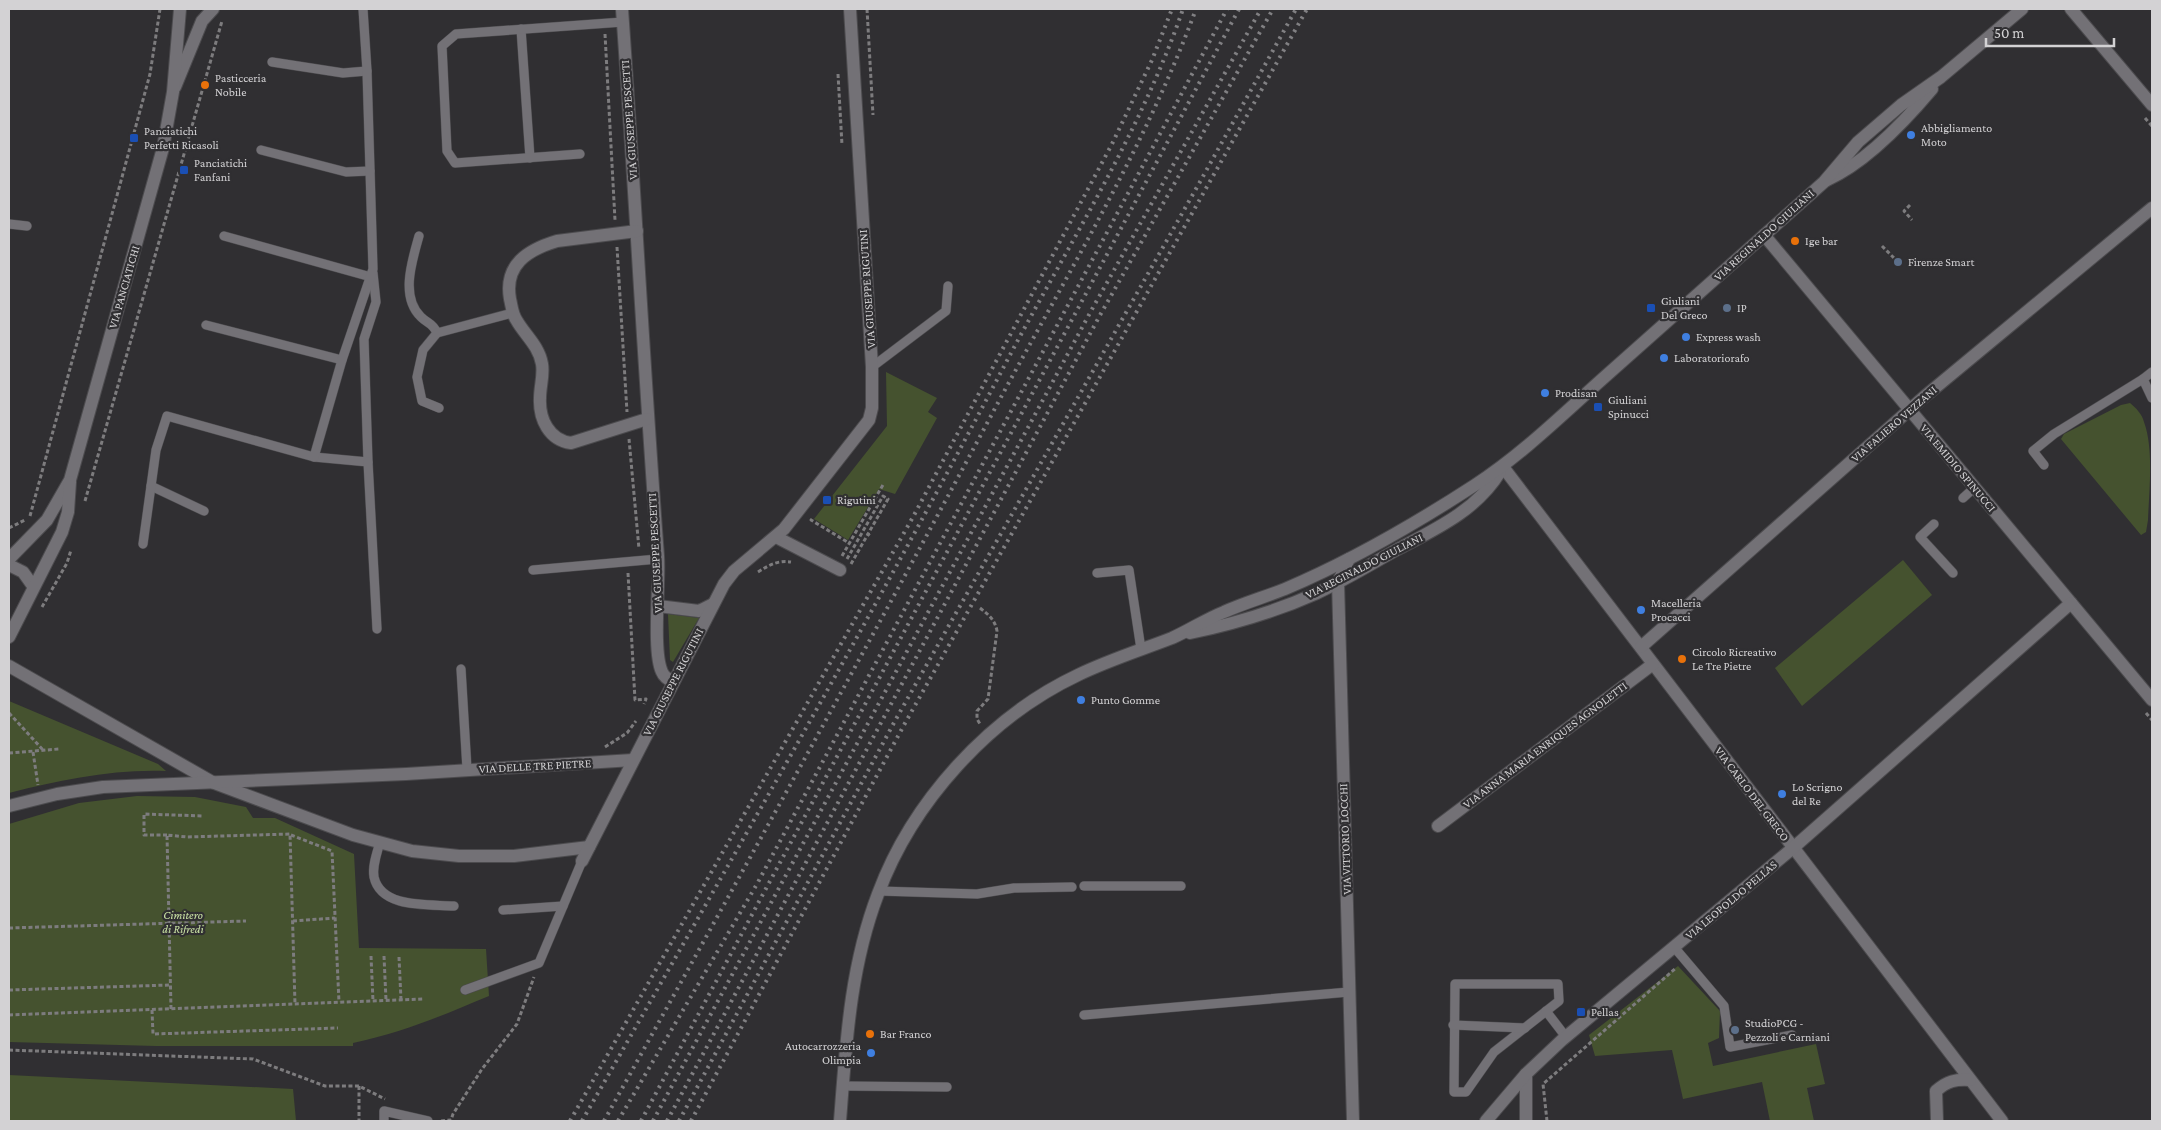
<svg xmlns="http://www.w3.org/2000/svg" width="2161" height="1130" font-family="'Crimson Pro',serif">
  <rect width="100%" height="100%" fill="#302f32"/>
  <g fill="#45522f">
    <polygon points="886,372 937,398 928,412 937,418 895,494 879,489 848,540 814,519 887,426"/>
    <path d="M 2130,403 C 2136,408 2142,414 2144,422 C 2154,449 2149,491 2148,520 L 2146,532 L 2141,535 L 2061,439 L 2064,434 L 2121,405 Z"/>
    <polygon points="1903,560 1932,595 1802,706 1775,668"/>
    <polygon points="668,614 699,618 673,662 670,660"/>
    <path d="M 9,701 L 158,764 L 166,771 C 112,769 60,780 9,793 Z"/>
    <path d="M 137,796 L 195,797 L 246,807 L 253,818 L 275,818 L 354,854 L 359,948 L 486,949 L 489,996 C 441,1016 404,1032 353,1043 L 353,1046 L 156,1046 L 9,1042 L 9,824 L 79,803 Z"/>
    <polygon points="1678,966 1720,1011 1719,1038 1708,1043 1713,1066 1816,1044 1825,1084 1807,1088 1814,1121 1770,1121 1762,1082 1683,1099 1672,1050 1595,1056 1589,1035"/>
    <polygon points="9,1075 293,1089 296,1121 9,1121"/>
  </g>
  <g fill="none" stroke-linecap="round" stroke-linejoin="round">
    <g stroke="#4c4b4e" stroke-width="10">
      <g id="lane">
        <polyline points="521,29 530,158"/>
        <polyline points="272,62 343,73 367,71"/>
        <polyline points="261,150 346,172 370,171"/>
        <polyline points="580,154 455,163 447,151 442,46 456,34 623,22"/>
        <polyline points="9,224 27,226"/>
        <polyline points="224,236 371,277"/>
        <path d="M 419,236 C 412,261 400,297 421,317 C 428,324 433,323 437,333"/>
        <polyline points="206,325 342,360"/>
        <polyline points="872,367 946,311 948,286"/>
        <polyline points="2143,379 2152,398"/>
        <polyline points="439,408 422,401 417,377 423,350 437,333 512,313"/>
        <polyline points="314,457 368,462 364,339 376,302 373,273"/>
        <polyline points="368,462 377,629"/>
        <polyline points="2044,465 2033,451 2054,434 2143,379 2152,372"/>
        <polyline points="151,486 204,511"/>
        <polyline points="1963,498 1974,488"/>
        <polyline points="1934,524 1920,537 1953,573"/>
        <polyline points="143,544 156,450 167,416 314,457 342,360 373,269 367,71 363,9"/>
        <polyline points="533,570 658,559"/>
        <polyline points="1097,573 1129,570 1141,649"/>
        <polyline points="461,669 467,769"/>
        <path d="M 380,842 C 377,853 372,866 374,877 C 381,909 429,904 454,906"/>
        <polyline points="1084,886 1181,886"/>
        <polyline points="879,891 977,894 1014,888 1072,887"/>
        <polyline points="503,910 563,906"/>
        <polyline points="1674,947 1724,1006 1730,1047 1792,1035"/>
        <polygon points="1455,984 1558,984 1559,1001 1494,1052 1466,1092 1454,1092"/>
        <polyline points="465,990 539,963 582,861"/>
        <polyline points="1546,1011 1566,1037"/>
        <polyline points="1084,1015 1349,992"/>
        <polyline points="1453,1025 1525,1028"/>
        <polyline points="843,1086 947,1087"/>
        <polyline points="384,1121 384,1111 428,1121"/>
      </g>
    </g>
    <g stroke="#4c4b4e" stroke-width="14">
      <g id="street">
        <path d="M 622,9 C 635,191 644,373 658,556 C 660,583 652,651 662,672 C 664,677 668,679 673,682"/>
        <polyline points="175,87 202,21 213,9"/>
        <path d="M 637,231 L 557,241 C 527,250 504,265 510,299 C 512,307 512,314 517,321 C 525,335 539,346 542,364 C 544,375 540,386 540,398 C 539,419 549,440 571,443 L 647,419"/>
        <polyline points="1764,235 2152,700"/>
        <polyline points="1503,467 2002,1121"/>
        <polyline points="776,537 840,570"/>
        <polyline points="1349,559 1338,582 1353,1121"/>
        <polyline points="9,565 23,572 33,586"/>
        <polyline points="658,606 699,611 713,604"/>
        <polyline points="1641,647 1924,397 2152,208"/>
        <polyline points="9,666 214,783 353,835 412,851 459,856 514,856 589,847"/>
        <polyline points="9,806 57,794 103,787 406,774 633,760"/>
        <polyline points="1438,826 1653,664"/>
        <polyline points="582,861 724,584 734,571 784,529 869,420 872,408 872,367 850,9"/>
        <polyline points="1526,1074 1526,1121"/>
        <polyline points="1486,1121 1526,1074 1562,1040 1793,848 2071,603"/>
        <path d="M 1937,1121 L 1936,1091 C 1947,1081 1956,1079 1970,1080"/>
      </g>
    </g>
    <g stroke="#4c4b4e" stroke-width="14">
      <g id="secondary">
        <polyline points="2071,9 2152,105"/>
        <path d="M 1827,180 C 1865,163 1905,121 1932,89"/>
        <polyline points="9,559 47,520 70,480 163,148 173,92 180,9"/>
        <path d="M 1190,633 C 1233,624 1277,611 1317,593 C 1345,580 1371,564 1398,549 C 1436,529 1477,510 1500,472"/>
        <polyline points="9,637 62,532 68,512 70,482"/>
        <path d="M 840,1121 C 846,1044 850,967 878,894 C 912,802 989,717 1078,675 C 1109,660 1141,650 1172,638 C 1190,630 1206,619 1224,612 C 1244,603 1265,597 1285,589 C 1351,561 1415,524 1475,485 C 1523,454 1565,412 1608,374 C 1680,310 1752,246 1824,182 L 1858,142 L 1901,105 L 1941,77 L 2022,9"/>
      </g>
    </g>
    <g stroke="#7d7c7e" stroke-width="3" stroke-dasharray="4 2.5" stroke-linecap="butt">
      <polyline points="867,9 873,115"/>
      <polyline points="605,34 615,220"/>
      <polyline points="838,74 842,145"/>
      <polyline points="2145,118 2152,126"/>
      <polyline points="1910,205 1904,211 1912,220"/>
      <polyline points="1882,246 1895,259"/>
      <polyline points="617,247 627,412"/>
      <polyline points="629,439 639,549"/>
      <polyline points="85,501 222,21"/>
      <polyline points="30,516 150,74 160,9"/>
      <polyline points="812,519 811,520 849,543"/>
      <polyline points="9,528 25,520"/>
      <polyline points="842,556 884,483"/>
      <polyline points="847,559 883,496 888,499 868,534 871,537"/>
      <polyline points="851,564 868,534"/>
      <path d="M 758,572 C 769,565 778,560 791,562"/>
      <polyline points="628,573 635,700 646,699 644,704"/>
      <polyline points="42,607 67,563 71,550"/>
      <path d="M 980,608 C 989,615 995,620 997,631 L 988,699 L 977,711 L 977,719 L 980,724"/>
      <polyline points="9,713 44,751"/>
      <polyline points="2146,713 2152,720"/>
      <polyline points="605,747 627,733 636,721"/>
      <polyline points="33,752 38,785"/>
      <polyline points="9,753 59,749"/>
      <polyline points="167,835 144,835 144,814 203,816"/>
      <polyline points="291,835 332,851 339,1002"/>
      <polyline points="293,921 335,918"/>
      <polyline points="9,928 246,921"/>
      <polyline points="371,956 373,1001"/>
      <polyline points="384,956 386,1000"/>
      <polyline points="399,957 401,1000"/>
      <polyline points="9,990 170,985"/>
      <polyline points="171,1009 167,835 187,837 290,834 295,1004"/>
      <polyline points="152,1010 153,1034 338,1028"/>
      <polyline points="9,1015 424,999"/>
      <polyline points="9,1050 253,1059 325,1086 359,1086 385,1099"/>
      <polyline points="359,1086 359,1121"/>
      <polyline points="441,1121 451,1120 453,1114 482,1069 517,1024 534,977"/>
      <polyline points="1547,1121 1543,1084 1676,968"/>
    </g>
    <use href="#lane" stroke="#737176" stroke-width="9"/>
    <use href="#street" stroke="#737176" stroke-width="12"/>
    <use href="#secondary" stroke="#737176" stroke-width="12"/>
    <g stroke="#818083" stroke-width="4" stroke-dasharray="2.5 5" stroke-linecap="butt">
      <polyline points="570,1121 913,517 1112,144 1152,60 1172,9"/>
      <path d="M 582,1121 C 727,867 874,614 1010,355 C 1070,242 1141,131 1183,9"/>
      <path d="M 604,1121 C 737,881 871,641 1000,399 C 1069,271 1146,145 1196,9"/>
      <polyline points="618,1121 757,884 1227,9"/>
      <polyline points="641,1121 1239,9"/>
      <polyline points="653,1121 1091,311 1261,9"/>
      <polyline points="667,1121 1099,317 1273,9"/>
      <polyline points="679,1121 896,719 1201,180 1296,9"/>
      <polyline points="691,1121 904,725 1307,9"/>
    </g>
  </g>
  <g fill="#e8710a" stroke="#302f32" stroke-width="2">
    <circle cx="205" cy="85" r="5"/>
    <circle cx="1795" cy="241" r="5"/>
    <circle cx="1682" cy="659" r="5"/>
    <circle cx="870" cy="1034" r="5"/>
  </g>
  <g fill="#3f7fe0" stroke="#302f32" stroke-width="2">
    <circle cx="1911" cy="135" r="5"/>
    <circle cx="1686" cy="337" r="5"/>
    <circle cx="1664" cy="358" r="5"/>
    <circle cx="1545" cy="393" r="5"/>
    <circle cx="1641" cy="610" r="5"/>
    <circle cx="1081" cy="700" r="5"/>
    <circle cx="1782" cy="794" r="5"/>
    <circle cx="871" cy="1053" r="5"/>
  </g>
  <g fill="#1a4fb4" stroke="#302f32" stroke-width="2">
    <rect x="129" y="133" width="10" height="10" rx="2.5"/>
    <rect x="179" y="165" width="10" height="10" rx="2.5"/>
    <rect x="1646" y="303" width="10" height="10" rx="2.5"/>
    <rect x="1593" y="402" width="10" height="10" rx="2.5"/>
    <rect x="822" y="495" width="10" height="10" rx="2.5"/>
    <rect x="1576" y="1007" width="10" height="10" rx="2.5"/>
  </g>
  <g fill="#5c6f8a" stroke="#302f32" stroke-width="2">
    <circle cx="1898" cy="262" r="5"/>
    <circle cx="1727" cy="308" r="5"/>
    <circle cx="1735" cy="1030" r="5"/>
  </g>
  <g text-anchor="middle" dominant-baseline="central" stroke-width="4.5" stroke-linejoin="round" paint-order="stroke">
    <g font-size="12" fill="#d3d2d4" stroke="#302f32" text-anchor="start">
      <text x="215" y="78">Pasticceria<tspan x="215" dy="14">Nobile</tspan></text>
      <text x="1921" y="128">Abbigliamento<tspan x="1921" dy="14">Moto</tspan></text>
      <text x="144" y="131">Panciatichi<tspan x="144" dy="14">Perfetti Ricasoli</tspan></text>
      <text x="194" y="163">Panciatichi<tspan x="194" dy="14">Fanfani</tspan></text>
      <text x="1805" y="241">Ige bar</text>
      <text x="1908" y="262">Firenze Smart</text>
      <text x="1661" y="301">Giuliani<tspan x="1661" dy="14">Del Greco</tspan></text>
      <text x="1737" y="308">IP</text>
      <text x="1696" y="337">Express wash</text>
      <text x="1674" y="358">Laboratoriorafo</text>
      <text x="1555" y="393">Prodisan</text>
      <text x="1608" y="400">Giuliani<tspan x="1608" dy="14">Spinucci</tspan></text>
      <text x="837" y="500">Rigutini</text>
      <text x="1651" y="603">Macelleria<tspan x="1651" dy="14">Procacci</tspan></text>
      <text x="1692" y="652">Circolo Ricreativo<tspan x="1692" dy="14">Le Tre Pietre</tspan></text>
      <text x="1091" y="700">Punto Gomme</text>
      <text x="1792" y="787">Lo Scrigno<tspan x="1792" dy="14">del Re</tspan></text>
      <text x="1591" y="1012">Pellas</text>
      <text x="1745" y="1023">StudioPCG -<tspan x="1745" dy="14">Pezzoli e Carniani</tspan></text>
      <text x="880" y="1034">Bar Franco</text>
      <text x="861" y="1046" text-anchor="end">Autocarrozzeria<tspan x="861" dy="14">Olimpia</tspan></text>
    </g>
    <g font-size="12" fill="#d3d2d4" stroke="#302f32">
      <text transform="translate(629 120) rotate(-94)">VIA GIUSEPPE PESCETTI</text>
      <text transform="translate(1764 235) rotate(-42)">VIA REGINALDO GIULIANI</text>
      <text transform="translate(124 287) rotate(-74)">VIA PANCIATICHI</text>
      <text transform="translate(867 289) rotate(-94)">VIA GIUSEPPE RIGUTINI</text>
      <text transform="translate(1894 424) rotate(-41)">VIA FALIERO VEZZANI</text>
      <text transform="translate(1958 468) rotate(50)">VIA EMIDIO SPINUCCI</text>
      <text transform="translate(655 553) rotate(-93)">VIA GIUSEPPE PESCETTI</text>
      <text transform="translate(1364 566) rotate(-27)">VIA REGINALDO GIULIANI</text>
      <text transform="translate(673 682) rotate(-63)">VIA GIUSEPPE RIGUTINI</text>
      <text transform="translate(1545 745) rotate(-37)">VIA ANNA MARIA ENRIQUES AGNOLETTI</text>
      <text transform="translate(535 766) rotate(-3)">VIA DELLE TRE PIETRE</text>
      <text transform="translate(1752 794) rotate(53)">VIA CARLO DEL GRECO</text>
      <text transform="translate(1345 839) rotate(-92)">VIA VITTORIO LOCCHI</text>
      <text transform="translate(1731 900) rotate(-40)">VIA LEOPOLDO PELLAS</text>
    </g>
    <g font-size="12" font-style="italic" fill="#cbe4a5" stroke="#302f32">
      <text x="183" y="915">Cimitero<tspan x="183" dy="14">di Rifredi</tspan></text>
    </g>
  </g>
  <rect width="2161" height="1130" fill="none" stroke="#d3d2d4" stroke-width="20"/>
  <path d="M1986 38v8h128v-8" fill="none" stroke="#d3d2d4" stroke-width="2.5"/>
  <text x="1994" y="38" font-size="15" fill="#d3d2d4" stroke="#302f32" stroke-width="4" paint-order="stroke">50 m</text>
</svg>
